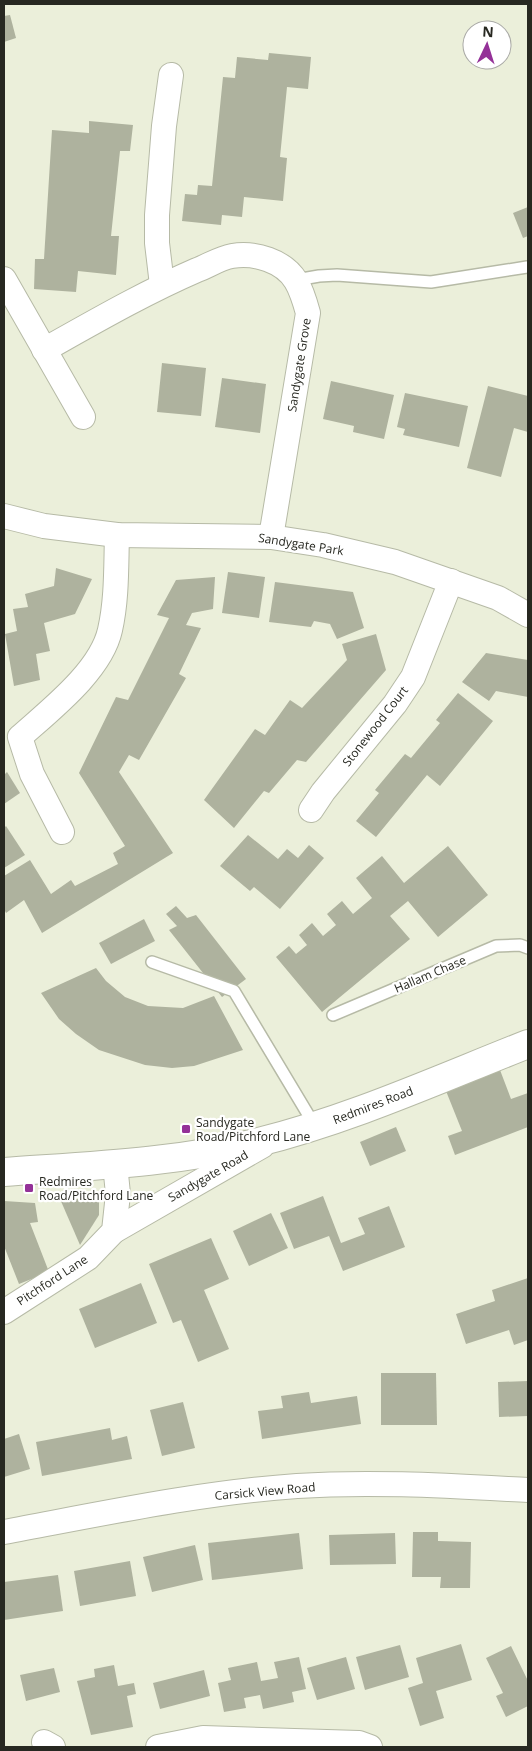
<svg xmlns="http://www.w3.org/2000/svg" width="532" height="1751" font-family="'Open Sans',sans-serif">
  <rect width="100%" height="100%" fill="#ebefda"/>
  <g fill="#aeb29e">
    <polygon points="10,15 16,38 4,42 4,16"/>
    <polygon points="269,53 311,57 308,89 287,87 280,157 287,158 283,201 244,197 242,217 222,215 221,225 182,221 185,194 197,195 198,185 212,186 223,77 235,78 237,57 268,60"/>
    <polygon points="89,121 133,125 130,151 120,151 111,236 119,236 116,275 78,271 76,292 34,289 35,259 44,259 52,130 89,133"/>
    <polygon points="528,207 528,236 523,238 513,213"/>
    <polygon points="162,363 206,368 201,416 157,412"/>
    <polygon points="222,378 266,384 260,433 215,427"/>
    <polygon points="331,381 394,395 384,439 353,432 354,426 323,419"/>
    <polygon points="488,386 528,396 528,432 514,428 501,477 467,468"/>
    <polygon points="405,393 468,406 459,447 403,435 405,429 397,427"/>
    <polygon points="56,568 92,579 75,614 44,623 50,651 36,654 40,680 14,686 5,634 17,631 13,609 28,607 25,594 54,586"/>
    <polygon points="228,572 265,577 259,618 222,613"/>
    <polygon points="215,577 213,609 192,613 186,625 201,628 179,674 186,678 139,760 129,755 119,772 173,853 42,933 24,900 6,913 4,909 4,876 30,860 51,894 71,880 75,886 118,864 113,853 125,846 79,773 116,697 128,700 169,618 157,615 176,580"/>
    <polygon points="275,582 353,592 364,628 337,639 330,624 314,621 311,627 269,622"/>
    <polygon points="376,634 386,670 306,762 297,760 269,793 264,791 234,828 204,800 255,729 265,735 290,700 302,708 347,660 342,644"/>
    <polygon points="486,653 528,660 528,697 496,691 489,701 462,682"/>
    <polygon points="458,693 493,721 440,786 427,775 376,837 356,821 379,793 375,790 405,754 411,758 440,723 436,720"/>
    <polygon points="7,772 20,793 4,804 4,775"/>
    <polygon points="6,826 25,855 4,868 4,828"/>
    <polygon points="248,835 278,859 287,849 298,858 309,845 324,858 280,909 254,887 250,891 220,866"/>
    <polygon points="448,846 488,895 438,937 408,901 390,916 410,939 322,1012 276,957 289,946 296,954 307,945 299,935 312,923 323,936 336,925 327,914 342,901 353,914 372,898 356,878 382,856 404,883"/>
    <polygon points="176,906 187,918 196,915 246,979 222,997 169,930 177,926 166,914"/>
    <polygon points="144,919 155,941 111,964 99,943"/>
    <polygon points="96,968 106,981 125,997 148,1006 183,1008 214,996 243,1050 194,1066 172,1068 145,1065 99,1050 76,1034 59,1019 41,993"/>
    <polygon points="500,1070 511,1099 528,1093 528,1127 455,1155 448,1136 462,1131 446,1091"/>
    <polygon points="396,1127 406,1151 370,1166 360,1142"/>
    <polygon points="323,1196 341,1243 365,1234 358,1218 389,1206 405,1247 343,1271 329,1236 294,1249 280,1213"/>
    <polygon points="60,1199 99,1199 99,1215 80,1245"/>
    <polygon points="4,1201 35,1203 38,1222 30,1223 49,1272 19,1284 4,1246"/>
    <polygon points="271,1213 288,1248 249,1266 233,1231"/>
    <polygon points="211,1238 229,1279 204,1290 229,1349 198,1362 181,1320 173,1323 149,1264"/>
    <polygon points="528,1278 528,1340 514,1345 509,1330 466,1344 456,1314 495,1301 492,1290"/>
    <polygon points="141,1283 157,1323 95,1348 79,1309"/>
    <polygon points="381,1373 436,1373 437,1425 381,1425"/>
    <polygon points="528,1381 528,1416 499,1417 498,1382"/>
    <polygon points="309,1392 311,1403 357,1396 361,1424 262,1439 258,1411 283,1408 281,1396"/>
    <polygon points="183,1402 195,1448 162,1456 150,1410"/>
    <polygon points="110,1428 112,1440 127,1436 132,1459 42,1476 36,1442"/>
    <polygon points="19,1434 30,1469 4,1477 4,1439"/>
    <polygon points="413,1532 438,1532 438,1541 471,1542 470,1588 440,1588 441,1577 412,1577"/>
    <polygon points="299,1533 303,1569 212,1580 208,1543"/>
    <polygon points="395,1533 396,1564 330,1565 329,1535"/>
    <polygon points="195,1545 203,1580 152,1592 143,1557"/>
    <polygon points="130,1561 136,1596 80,1606 74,1571"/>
    <polygon points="58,1575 63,1611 4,1620 4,1582"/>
    <polygon points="461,1644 472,1680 436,1691 444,1718 420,1726 408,1688 423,1683 416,1658"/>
    <polygon points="400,1645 409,1677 365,1690 356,1657"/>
    <polygon points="511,1646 528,1681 528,1706 506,1717 496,1696 503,1693 486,1658"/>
    <polygon points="299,1657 306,1689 292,1692 294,1702 263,1709 260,1695 244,1698 246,1708 224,1712 218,1683 231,1680 228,1668 257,1662 261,1681 278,1678 274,1662"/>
    <polygon points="346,1657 355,1689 317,1700 307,1668"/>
    <polygon points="114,1665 118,1686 134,1683 136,1694 127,1696 133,1727 91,1735 77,1681 95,1677 94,1669"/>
    <polygon points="54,1668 60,1692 26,1701 20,1675"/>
    <polygon points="204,1670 210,1696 160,1709 153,1683"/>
  </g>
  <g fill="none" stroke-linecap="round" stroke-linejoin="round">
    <g stroke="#b6baa6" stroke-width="14">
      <g id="service">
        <polyline points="296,280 319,276 337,275 431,282 527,267"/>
        <polyline points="152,962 234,991 315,1126"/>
        <polyline points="333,1015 496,946 520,945 528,948"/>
      </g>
    </g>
    <g stroke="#b6baa6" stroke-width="26">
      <g id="minor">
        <polyline points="4,279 83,417"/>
        <polyline points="162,285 157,243 157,215 164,126 171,75"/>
        <path d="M 44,350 C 94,322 144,293 197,270 C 208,266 220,258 232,256 C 255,252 284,261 296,281 C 302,291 305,302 308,313 L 271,537"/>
        <polyline points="4,516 44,526 117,535 271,537 323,545 395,562 498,598 528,615"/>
        <polyline points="311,810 323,792 395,704 413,677 451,581"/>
        <path d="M 62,832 L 32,774 L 20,737 C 50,710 101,671 110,630 C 117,599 116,567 117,535"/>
        <polyline points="114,1231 262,1146"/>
        <polyline points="4,1312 88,1258 114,1231 118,1194 115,1164"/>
        <path d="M 4,1532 C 101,1514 198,1493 297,1486 C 373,1481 451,1486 528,1490"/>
        <polyline points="44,1742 53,1747"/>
        <polyline points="158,1747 203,1738 359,1743 370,1747"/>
      </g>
    </g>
    <g stroke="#b6baa6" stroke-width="30">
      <path id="tertiary" d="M 4,1172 C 87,1166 173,1163 255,1143 C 349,1120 439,1079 528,1044"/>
    </g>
    <use href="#service" stroke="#fff" stroke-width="11"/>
    <use href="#minor" stroke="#fff" stroke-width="24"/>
    <use href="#tertiary" stroke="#fff" stroke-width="28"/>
  </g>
  <g fill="#943198" stroke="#fff" stroke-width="2">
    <rect x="181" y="1124" width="10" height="10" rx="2.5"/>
    <rect x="24" y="1183" width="10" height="10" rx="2.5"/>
  </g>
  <g text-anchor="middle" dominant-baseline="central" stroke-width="4.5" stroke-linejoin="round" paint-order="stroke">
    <g font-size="12" fill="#272821" stroke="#fff">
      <text transform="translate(299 365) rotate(-81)">Sandygate Grove</text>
      <text transform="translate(301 544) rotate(9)">Sandygate Park</text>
      <text transform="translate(375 726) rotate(-52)">Stonewood Court</text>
      <text transform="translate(430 974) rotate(-23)">Hallam Chase</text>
      <text transform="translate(373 1105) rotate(-21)">Redmires Road</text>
      <text transform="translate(208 1176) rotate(-30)">Sandygate Road</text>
      <text transform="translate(52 1280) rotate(-33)">Pitchford Lane</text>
      <text transform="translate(265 1491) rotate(-5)">Carsick View Road</text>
    </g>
    <g font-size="12" fill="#272821" stroke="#fff" text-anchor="start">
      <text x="196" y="1122">Sandygate<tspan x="196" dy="14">Road/Pitchford Lane</tspan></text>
      <text x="39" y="1181">Redmires<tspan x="39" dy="14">Road/Pitchford Lane</tspan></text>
    </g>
  </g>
  <rect width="532" height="1751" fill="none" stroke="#272821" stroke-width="10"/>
  <g transform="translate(487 45) rotate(4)"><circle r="24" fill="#ffffff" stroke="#a9a9a6"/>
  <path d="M0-4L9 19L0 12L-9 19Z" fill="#943198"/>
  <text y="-8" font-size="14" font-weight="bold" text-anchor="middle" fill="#272821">N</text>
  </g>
</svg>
